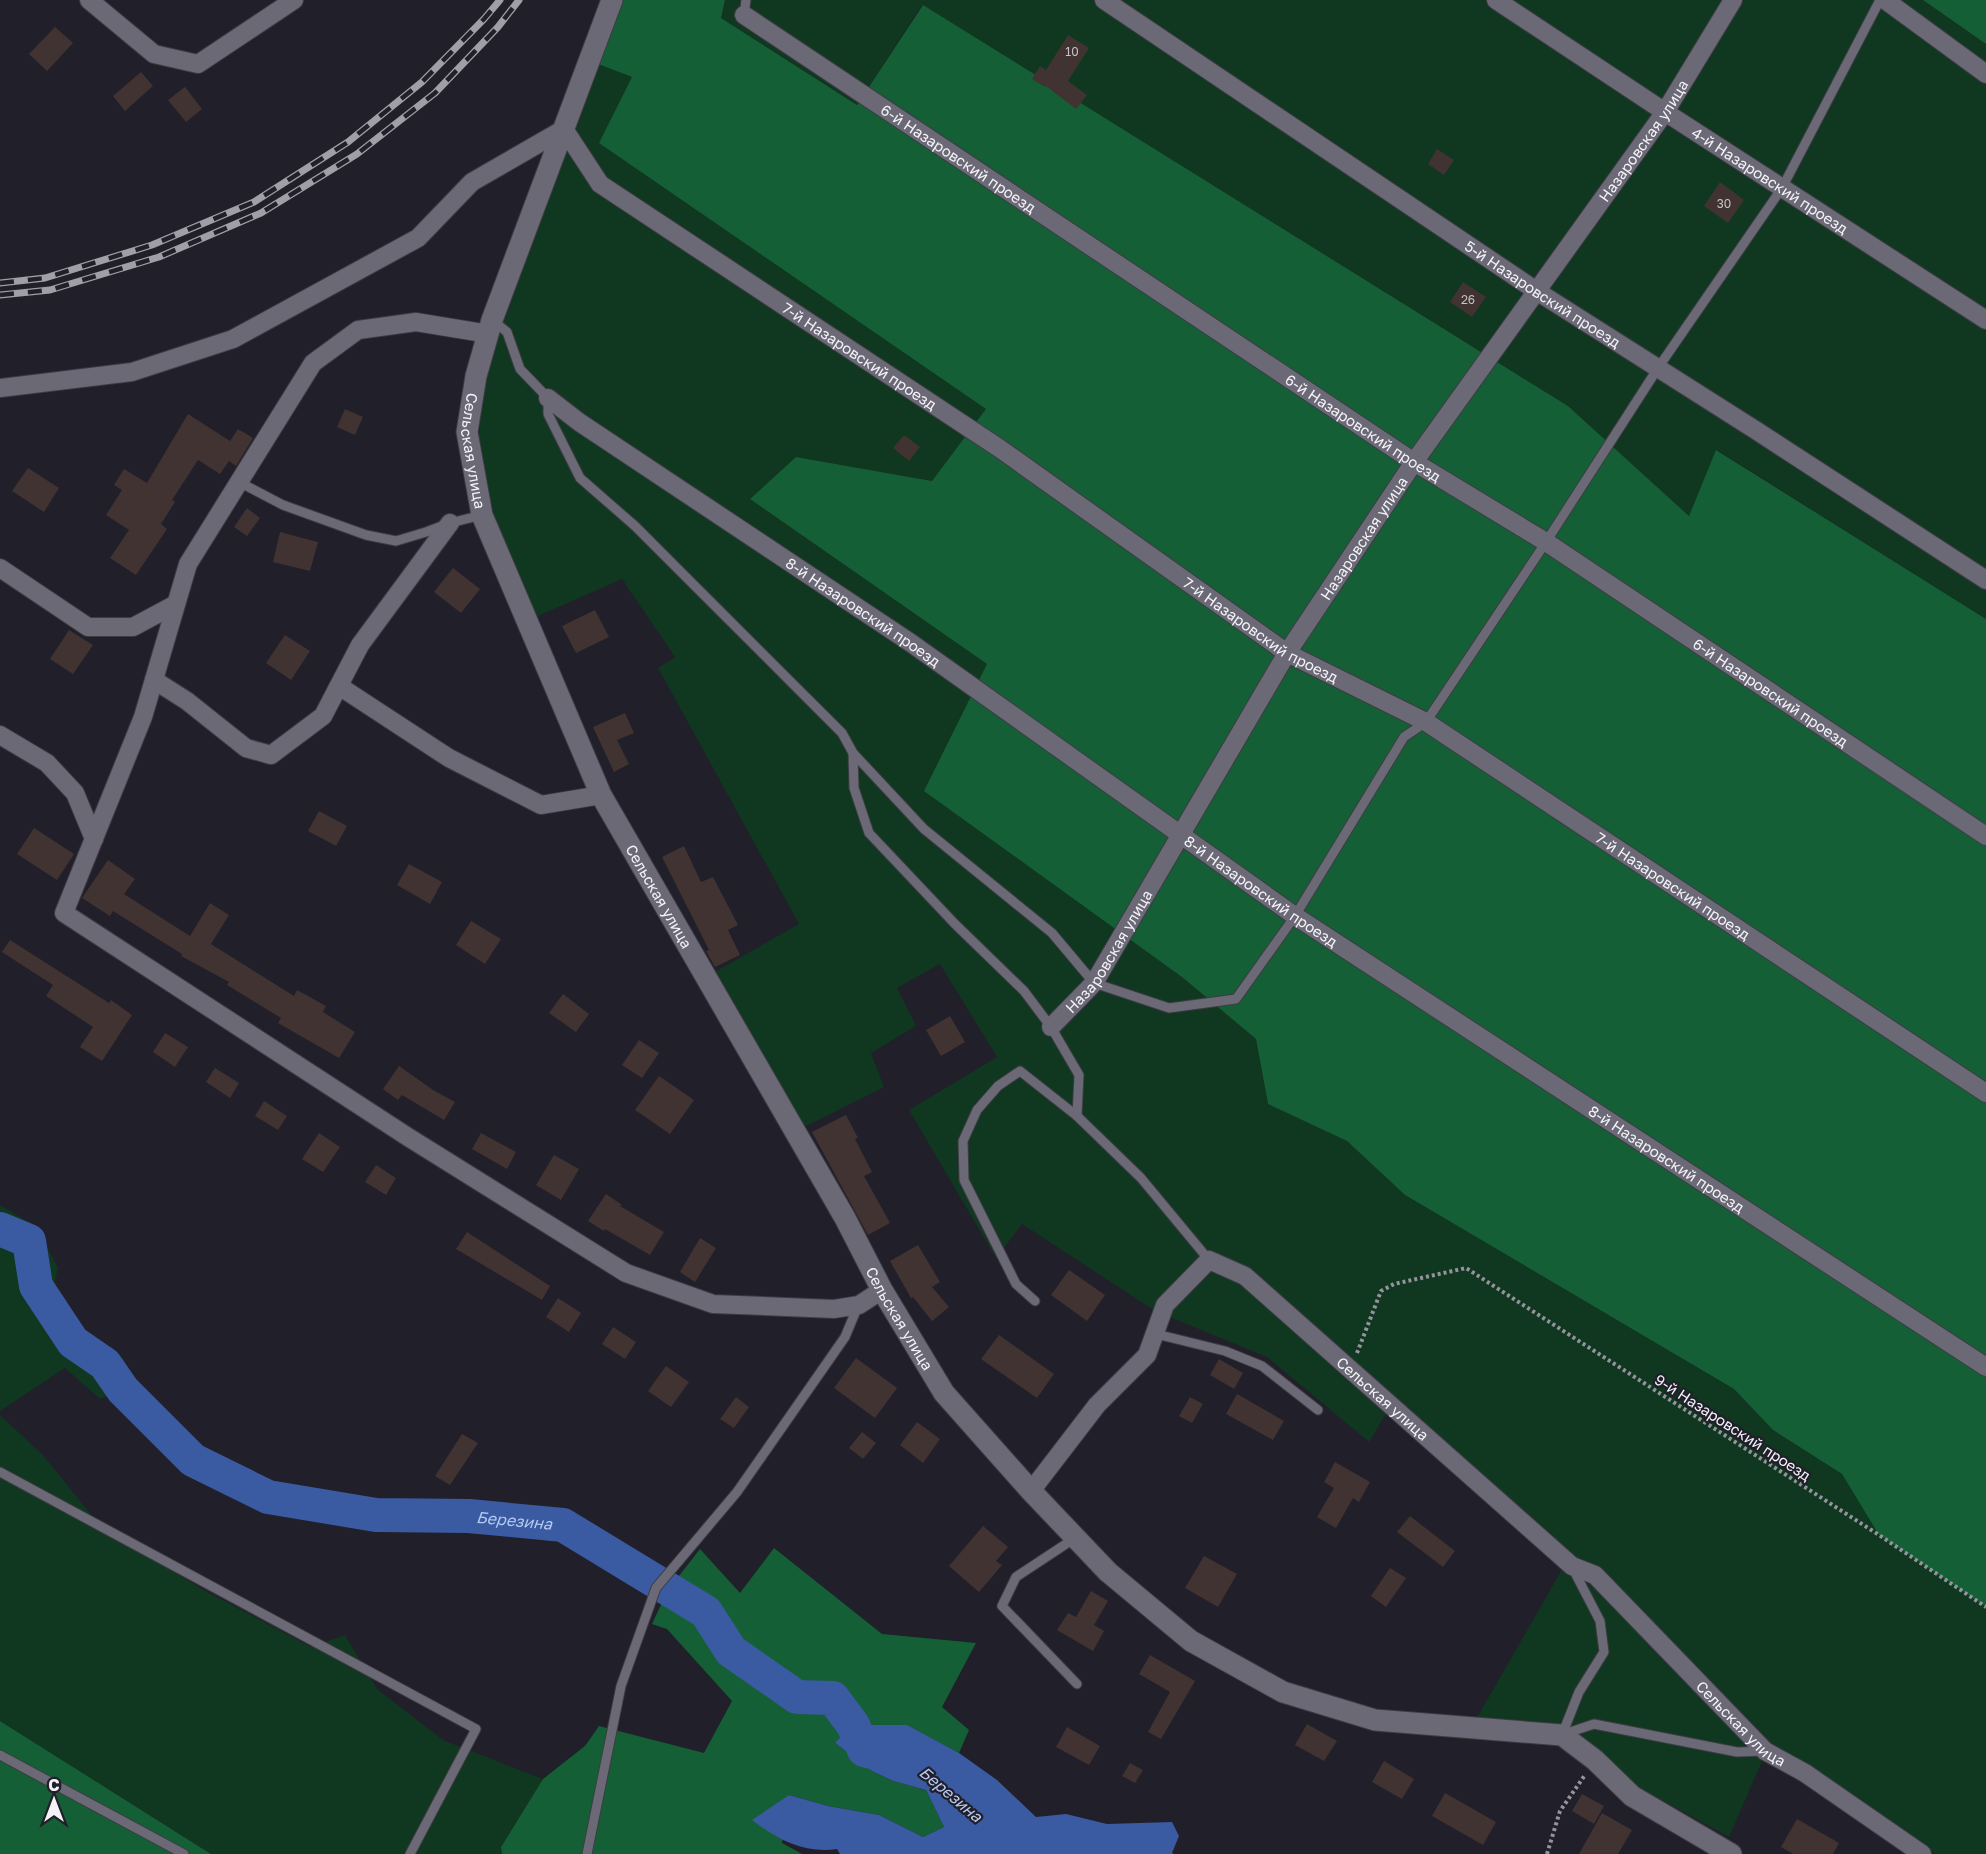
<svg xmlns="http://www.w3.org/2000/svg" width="1986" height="1854" font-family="'Golos Text',sans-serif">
  <rect width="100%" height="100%" fill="#211f29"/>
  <g fill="#103720">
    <polygon points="725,0 1923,0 1986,44 1986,619 1717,450 1689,516 1568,406 922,5 857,105 721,18"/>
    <polygon points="598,64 632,77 600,143 987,409 932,481 796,457 750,499 987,664 1182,977 1256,1039 1268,1104 1347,1141 1405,1195 1734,1389 1773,1430 1842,1474 1879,1535 1986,1607 1986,1854 1935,1854 1770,1743 1729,1837 1638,1787 1600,1753 1475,1721 1560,1573 1565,1549 1393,1402 1369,1442 1267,1357 1155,1311 1022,1224 996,1258 909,1110 997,1057 940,964 897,988 916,1026 871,1053 884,1087 802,1128 713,973 799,924 658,668 675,657 622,579 536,617 489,503 478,445 484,378 495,340"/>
    <polygon points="0,1205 37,1227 58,1268 50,1301 75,1330 124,1359 123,1390 100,1399 65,1368 0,1411"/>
    <polygon points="0,1415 43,1455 101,1527 202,1589 311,1647 345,1635 377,1689 443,1740 543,1779 501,1847 502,1854 211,1854 0,1721"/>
  </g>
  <g fill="#155f37">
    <polygon points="621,0 725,0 721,18 857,105 923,5 1568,406 1689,516 1716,450 1986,619 1986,1607 1879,1535 1842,1474 1773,1430 1734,1389 1405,1195 1347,1141 1268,1104 1256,1039 1182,977 924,791 987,664 750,499 796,457 932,481 986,409 599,143 632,77 598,64"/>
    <polygon points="1923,0 1986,0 1986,44"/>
    <polygon points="774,1548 882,1634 976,1643 942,1707 969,1730 959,1753 906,1725 835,1743 872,1771 893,1781 926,1790 944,1827 923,1837 879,1815 828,1806 789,1795 782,1843 802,1854 502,1854 501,1847 543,1779 585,1746 599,1726 704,1753 732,1701 667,1629 652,1624 668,1590 700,1549 740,1593"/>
    <polygon points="0,1721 211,1854 0,1854"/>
  </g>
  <path fill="#3a5aa1" d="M 853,1725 L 907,1725 L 959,1753 L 997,1780 L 1036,1817 L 1066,1814 L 1107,1824 L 1172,1822 L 1179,1836 L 1172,1853 L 1174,1854 L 840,1854 L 837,1849 C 804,1854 777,1839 752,1820 L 789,1795 L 828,1806 L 879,1815 L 923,1837 L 944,1827 L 926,1790 L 893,1781 L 872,1771 L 835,1743 Z"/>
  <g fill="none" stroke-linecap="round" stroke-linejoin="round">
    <path stroke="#3a5aa1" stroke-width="34" id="s1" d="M 0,1229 L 29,1241 L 36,1286 L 73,1342 L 105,1364 L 123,1390 L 193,1460 L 268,1497 L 376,1515 L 469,1516 L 563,1525 L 706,1612 L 731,1651 L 797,1697 L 833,1698 L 853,1725 L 864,1750 L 883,1755"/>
  </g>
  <g fill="#403331">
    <polygon points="55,27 73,43 47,71 29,54"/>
    <polygon points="1068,35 1089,48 1068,81 1087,95 1076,109 1046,86 1045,87 1032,79 1040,66 1046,70"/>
    <polygon points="141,72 153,86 125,111 113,96"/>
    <polygon points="185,87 202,109 186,122 168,100"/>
    <polygon points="1437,149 1454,160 1444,175 1428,164"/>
    <polygon points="1720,182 1744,200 1728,223 1704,206"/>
    <polygon points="1463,282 1486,297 1472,317 1450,302"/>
    <polygon points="345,409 363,417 355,435 337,427"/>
    <polygon points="188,414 230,441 238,429 253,438 236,466 229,461 220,474 198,460 172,500 175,502 161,524 167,529 136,575 110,558 129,530 106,515 122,490 114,485 124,469 147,483"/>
    <polygon points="904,435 920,447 909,461 893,448"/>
    <polygon points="28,468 59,488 44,512 12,491"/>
    <polygon points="247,508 260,518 247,536 234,527"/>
    <polygon points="280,532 318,542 310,571 273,562"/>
    <polygon points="453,568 480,589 461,613 434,592"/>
    <polygon points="595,610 609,637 576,653 562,626"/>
    <polygon points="69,630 93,645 73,674 50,659"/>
    <polygon points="285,635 310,651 291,680 266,663"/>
    <polygon points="625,713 634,733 617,740 629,764 614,772 593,727"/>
    <polygon points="319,811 347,826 336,846 308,831"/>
    <polygon points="34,828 74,854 57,880 17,854"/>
    <polygon points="684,846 701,882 713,877 738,925 728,930 740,955 715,967 706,951 709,950 662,857"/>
    <polygon points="108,860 135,879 124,894 190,936 210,903 229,915 211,944 294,996 297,990 326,1006 323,1012 355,1032 339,1058 278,1023 281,1018 227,985 229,982 181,956 182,954 113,911 110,916 82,898"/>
    <polygon points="409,864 442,882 430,904 397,885"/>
    <polygon points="471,921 501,939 485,964 456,945"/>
    <polygon points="10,940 109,1003 111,1000 132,1015 102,1061 80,1047 93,1027 46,996 53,985 2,952"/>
    <polygon points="563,994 589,1014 576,1032 549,1013"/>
    <polygon points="950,1016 965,1042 941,1056 926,1030"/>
    <polygon points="165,1033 188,1047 175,1067 153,1052"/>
    <polygon points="639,1040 659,1053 642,1078 622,1065"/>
    <polygon points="399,1066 433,1090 455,1102 444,1120 402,1095 398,1100 383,1089"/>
    <polygon points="215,1068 239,1083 230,1098 206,1082"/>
    <polygon points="659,1076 694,1100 670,1134 635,1110"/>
    <polygon points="264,1101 287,1116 278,1130 255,1116"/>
    <polygon points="846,1115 858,1138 855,1139 872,1172 864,1176 890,1223 868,1235 812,1132"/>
    <polygon points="319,1133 340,1147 323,1172 302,1159"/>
    <polygon points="481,1133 516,1152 507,1169 472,1149"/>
    <polygon points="554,1155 579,1169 561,1200 536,1185"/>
    <polygon points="376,1165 396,1178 386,1195 365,1182"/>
    <polygon points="606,1194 622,1205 620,1206 664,1232 650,1255 605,1229 604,1231 588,1221"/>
    <polygon points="467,1232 550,1286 542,1300 456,1249"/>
    <polygon points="700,1238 716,1248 695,1282 680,1272"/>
    <polygon points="918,1245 940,1282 932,1287 949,1307 932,1321 913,1297 911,1298 890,1261"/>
    <polygon points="1069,1270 1105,1295 1087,1321 1051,1295"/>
    <polygon points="558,1298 581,1313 569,1332 546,1317"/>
    <polygon points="613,1327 636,1342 625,1359 602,1344"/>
    <polygon points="999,1335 1054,1374 1037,1398 981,1359"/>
    <polygon points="856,1358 897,1388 875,1418 834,1388"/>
    <polygon points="1219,1359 1243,1373 1234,1389 1210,1375"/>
    <polygon points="666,1366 689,1382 671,1407 648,1391"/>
    <polygon points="1237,1394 1284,1421 1273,1440 1226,1414"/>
    <polygon points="736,1397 749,1407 734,1428 720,1419"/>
    <polygon points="1190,1397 1203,1404 1192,1423 1179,1416"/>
    <polygon points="917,1422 940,1439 923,1463 900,1445"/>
    <polygon points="862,1432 876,1443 863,1459 849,1448"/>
    <polygon points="462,1434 478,1443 450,1485 435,1476"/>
    <polygon points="1335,1462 1370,1482 1359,1502 1353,1498 1336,1528 1317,1517 1334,1488 1324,1482"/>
    <polygon points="1410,1516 1455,1551 1443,1567 1397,1532"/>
    <polygon points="983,1526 1008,1547 996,1561 1002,1565 979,1592 949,1566"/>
    <polygon points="1204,1556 1237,1574 1218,1607 1185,1588"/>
    <polygon points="1390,1568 1406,1578 1386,1607 1371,1596"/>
    <polygon points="1091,1591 1108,1601 1094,1625 1104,1631 1093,1651 1057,1630 1068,1613 1076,1617"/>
    <polygon points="1150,1655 1195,1681 1161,1739 1148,1732 1170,1692 1139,1674"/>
    <polygon points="1307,1724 1337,1741 1324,1761 1295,1745"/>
    <polygon points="1067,1727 1100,1746 1089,1765 1056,1747"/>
    <polygon points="1384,1761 1414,1779 1402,1799 1372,1782"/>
    <polygon points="1130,1763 1143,1770 1135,1783 1122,1776"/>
    <polygon points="1445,1793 1496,1822 1483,1845 1432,1816"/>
    <polygon points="1582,1794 1604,1806 1594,1824 1572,1811"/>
    <polygon points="1602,1813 1632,1830 1618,1854 1579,1854"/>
    <polygon points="1797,1819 1839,1843 1833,1854 1793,1854 1781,1847"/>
  </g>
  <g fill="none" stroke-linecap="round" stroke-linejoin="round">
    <g stroke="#3e3b44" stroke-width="11">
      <g id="service">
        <polyline points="744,15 746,0"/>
        <polyline points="492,320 507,332 520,369 548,398 548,414 580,478 635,526 842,733 853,753 854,788 869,833 955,924 1024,991 1051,1027 1079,1075 1077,1116"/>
        <polyline points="239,482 283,505 366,535 396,541 426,532 450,523 482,515"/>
        <polyline points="853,753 924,829 1052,933 1094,983 1169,1008 1236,999 1295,916 1404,737 1426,722 1546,542 1658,368 1782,188 1880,0"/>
        <polyline points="1035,1301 1016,1284 964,1180 963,1141 977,1110 998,1086 1020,1071 1077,1116 1141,1178 1209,1260"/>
        <polyline points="1156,1334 1225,1351 1262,1366 1318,1410"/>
        <polyline points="0,1472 476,1729 410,1854"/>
        <polyline points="1075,1538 1016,1577 1002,1606 1077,1684"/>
        <polyline points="1564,1734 1594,1724 1737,1752 1765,1751"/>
        <polyline points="1562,1735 1579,1692 1604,1652 1600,1621 1573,1569"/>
        <polyline points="0,1755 184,1854"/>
        <polyline points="587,1854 621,1686 656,1588 737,1492 845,1337 858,1306"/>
      </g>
    </g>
    <g stroke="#3e3b44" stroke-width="20">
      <g id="minor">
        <polyline points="89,0 154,54 198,64 294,0"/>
        <path id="s2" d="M 1104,0 L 1538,292 L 1757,431 L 1986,580"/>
        <path id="s3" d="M 1496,0 L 1665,112 L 1986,320"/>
        <polyline points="1885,0 1986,74"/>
        <path id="s4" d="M 744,15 L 1414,462 L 1546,542 L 1986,836"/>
        <polyline points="489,334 416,322 358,330 313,363 188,564 143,717 64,913 408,1137 626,1273 713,1304 834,1309 859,1305 882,1290"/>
        <path id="s5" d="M 0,388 L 132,372 L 233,339 L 418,238 L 472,182 L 564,129 L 600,184 L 999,448 L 1287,653 L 1426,722 L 1986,1093"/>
        <path id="s6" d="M 548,398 L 579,422 L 911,643 L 1295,916 L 1986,1367"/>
        <polyline points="0,568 88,627 133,627 176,604"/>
        <polyline points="154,680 187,701 246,748 271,755 323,716 360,645 450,523"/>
        <polyline points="339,686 449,758 541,805 601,795"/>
        <polyline points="0,735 47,763 75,793 94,839"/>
        <path id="s7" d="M 1051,1027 L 1094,983 L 1287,653 L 1414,462 L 1665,112 L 1733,0"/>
        <path id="s8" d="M 1031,1491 L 1097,1405 L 1147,1355 L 1165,1305 L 1209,1260 L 1245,1276 L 1572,1566 L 1595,1575 L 1765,1751 L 1805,1773 L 1922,1854"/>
      </g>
    </g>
    <g stroke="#3e3b44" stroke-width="23">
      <g id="tertiary">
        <path id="s9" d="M 612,0 L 492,320 L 476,376 L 467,432 L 482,515 L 601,795 L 845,1218 L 882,1290 L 944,1393 L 1031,1491 L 1108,1572 L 1191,1641 L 1283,1692 L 1375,1720 L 1562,1735 L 1595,1760 L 1632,1796 L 1731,1854"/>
      </g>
    </g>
    <g stroke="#95939b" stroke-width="4" stroke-dasharray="3 3" stroke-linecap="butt">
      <polyline points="1357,1353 1381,1291 1394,1284 1466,1268 1879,1535 1986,1607"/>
      <polyline points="1547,1854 1560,1811 1585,1775"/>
    </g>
    <use href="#service" stroke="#6b6975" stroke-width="9"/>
    <use href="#minor" stroke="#6b6975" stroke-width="18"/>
    <use href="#tertiary" stroke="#6b6975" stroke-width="21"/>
    <g stroke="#a09ea6" stroke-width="7">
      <g id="rail">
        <polyline points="0,283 45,278 152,245 254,202 348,142 422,82 484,19 500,0"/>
        <polyline points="0,295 50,290 159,257 261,213 357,154 435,93 498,27 519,0"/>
      </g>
    </g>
    <use href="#rail" stroke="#211f29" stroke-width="4.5" stroke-dasharray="14" stroke-linecap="butt"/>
  </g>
  <g text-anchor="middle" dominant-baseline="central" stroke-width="4.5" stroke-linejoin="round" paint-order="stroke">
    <g font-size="12" fill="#c7c2c7">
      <text x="1072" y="51">10</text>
      <text x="1724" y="203">30</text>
      <text x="1468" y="299">26</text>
    </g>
    <g font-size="15" fill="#f4f2f9" stroke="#211f29">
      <text stroke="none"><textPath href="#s7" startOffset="1068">Назаровская улица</textPath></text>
      <text stroke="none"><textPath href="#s4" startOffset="258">6-й Назаровский проезд</textPath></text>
      <text stroke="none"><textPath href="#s3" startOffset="328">4-й Назаровский проезд</textPath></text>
      <text stroke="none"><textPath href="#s2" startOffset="528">5-й Назаровский проезд</textPath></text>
      <text stroke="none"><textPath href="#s5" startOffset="1011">7-й Назаровский проезд</textPath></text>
      <text stroke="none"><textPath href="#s4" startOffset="744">6-й Назаровский проезд</textPath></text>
      <text stroke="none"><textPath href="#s9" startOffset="476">Сельская улица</textPath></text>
      <text stroke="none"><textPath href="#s7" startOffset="582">Назаровская улица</textPath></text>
      <text stroke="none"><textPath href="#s6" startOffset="381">8-й Назаровский проезд</textPath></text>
      <text stroke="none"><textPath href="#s5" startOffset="1497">7-й Назаровский проезд</textPath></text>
      <text stroke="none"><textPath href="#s4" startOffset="1230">6-й Назаровский проезд</textPath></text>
      <text stroke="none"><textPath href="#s5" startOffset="1983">7-й Назаровский проезд</textPath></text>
      <text stroke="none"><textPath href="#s6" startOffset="867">8-й Назаровский проезд</textPath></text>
      <text stroke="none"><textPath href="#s9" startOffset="962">Сельская улица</textPath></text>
      <text stroke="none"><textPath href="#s7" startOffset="96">Назаровская улица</textPath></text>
      <text stroke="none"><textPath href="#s6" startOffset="1353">8-й Назаровский проезд</textPath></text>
      <text stroke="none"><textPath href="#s9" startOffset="1448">Сельская улица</textPath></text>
      <text stroke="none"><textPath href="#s8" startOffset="519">Сельская улица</textPath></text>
      <text transform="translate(1733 1427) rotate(33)">9-й Назаровский проезд</text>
      <text stroke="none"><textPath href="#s8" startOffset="1005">Сельская улица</textPath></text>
    </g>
    <g font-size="16" font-style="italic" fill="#b6caf2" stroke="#211f29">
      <text stroke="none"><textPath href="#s1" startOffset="645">Березина</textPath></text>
      <text transform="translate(951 1794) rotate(40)">Березина</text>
    </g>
  </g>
  <g transform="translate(54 1800)" stroke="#211f29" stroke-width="4.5" paint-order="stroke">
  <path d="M0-4.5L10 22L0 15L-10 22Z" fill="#f4f2f9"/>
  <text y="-9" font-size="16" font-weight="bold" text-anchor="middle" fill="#f4f2f9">С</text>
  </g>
</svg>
